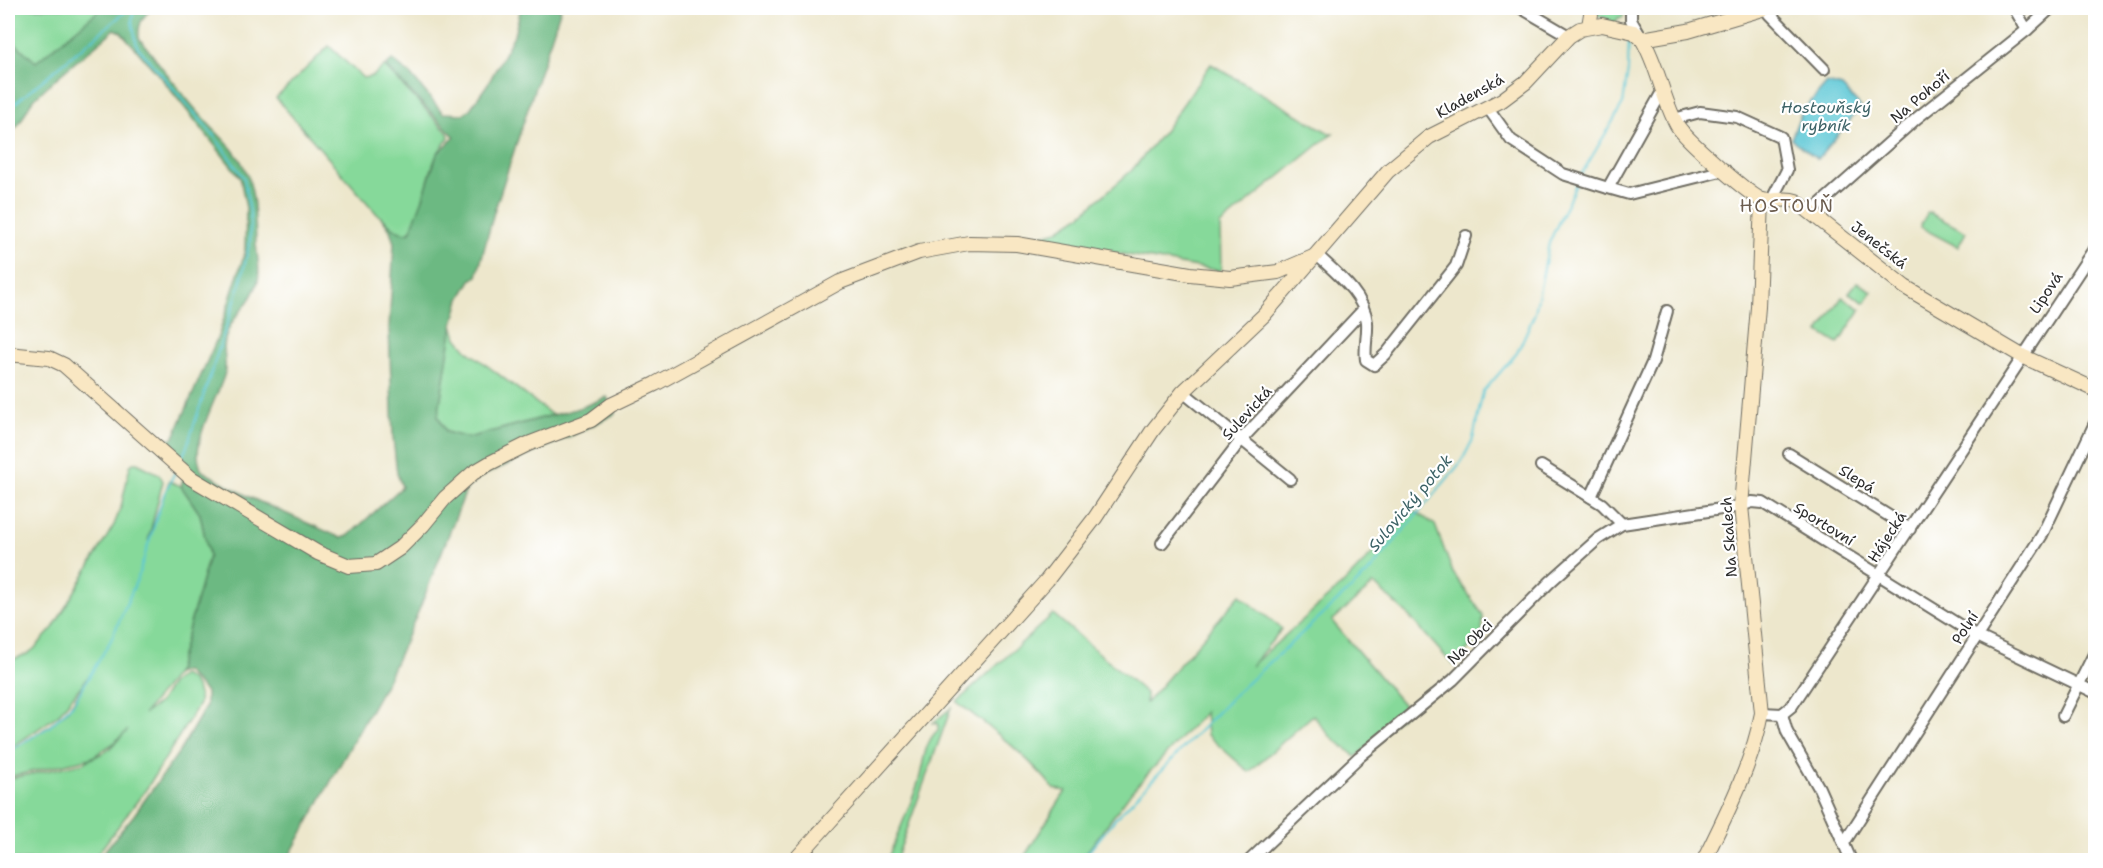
<svg xmlns="http://www.w3.org/2000/svg" width="2103" height="868" font-family="'Shantell Sans',sans-serif">
  <rect width="100%" height="100%" fill="#fff"/>
  <filter id="ink" filterUnits="userSpaceOnUse"><feTurbulence type="fractalNoise" baseFrequency=".0167" numOctaves="2"/><feDisplacementMap in="SourceGraphic" scale="12" xChannelSelector="R" yChannelSelector="G"/><feConvolveMatrix kernelMatrix="1 2 1 2 8 2 1 2 1" color-interpolation-filters="sRGB"/></filter>
  <filter id="wash" filterUnits="userSpaceOnUse"><feTurbulence type="fractalNoise" baseFrequency=".008" numOctaves="4" result="noise"/><feDisplacementMap in="SourceGraphic" scale="24" xChannelSelector="R" yChannelSelector="G"/><feGaussianBlur stdDeviation="1.35" result="paint"/><feColorMatrix in="noise" values="0 0 0 0 0 0 0 0 0 0 0 0 0 0 0 0 0 1.4 0 .05"/><feComposite in="paint" operator="in"/></filter>
  <g filter="url(#wash)">
    <rect width="100%" height="100%" fill="#ede7cc"/>
    <g fill="#86d99a" stroke="#588262" stroke-width="1.5">
      <polygon points="13,8 102,8 36,63 8,37 8,15"/>
      <polygon points="1597,8 1624,8 1623,17 1618,18 1615,24 1596,14"/>
      <path d="M 329,46 L 363,78 L 373,76 L 384,66 L 448,133 L 449,137 C 446,143 441,147 438,153 C 426,174 425,215 408,233 L 401,233 L 377,214 L 276,98 Z"/>
      <polygon points="1211,64 1329,133 1333,133 1220,225 1221,271 1030,238 1055,232 1081,215 1132,170 1165,130"/>
      <polygon points="1928,212 1966,232 1958,247 1920,227"/>
      <polygon points="1857,282 1872,291 1865,303 1849,293"/>
      <polygon points="1842,297 1861,309 1838,344 1819,332"/>
      <polygon points="453,324 457,338 468,351 552,415 468,438 446,432 438,416"/>
      <path d="M 137,463 L 159,474 L 163,481 L 148,541 L 169,481 L 181,486 L 200,514 L 209,556 L 176,674 L 144,714 L 160,702 L 171,684 L 182,675 C 194,679 201,691 199,704 L 147,788 L 93,860 L 8,860 L 8,779 L 83,763 L 107,751 L 128,730 L 111,745 L 91,758 L 8,777 L 8,753 L 50,725 L 68,710 L 89,676 L 58,715 L 8,750 L 8,682 L 10,680 L 8,681 L 8,661 L 27,654 L 34,649 L 53,628 L 114,525 L 121,507 L 130,466 L 133,463 Z"/>
      <path d="M 1410,508 L 1435,525 L 1453,573 L 1483,615 L 1482,634 L 1453,665 L 1407,614 L 1374,584 L 1332,621 L 1408,710 L 1356,757 L 1330,736 L 1313,715 L 1249,772 L 1207,735 L 1205,712 L 1132,791 L 1081,860 L 1022,860 L 1066,791 L 1054,789 C 1027,755 992,729 957,702 L 1053,614 L 1146,693 L 1146,703 L 1240,595 L 1282,629 L 1251,666 L 1345,582 L 1373,553 Z"/>
      <path d="M 951,708 L 896,860 L 887,860 C 897,836 908,811 917,786 C 924,768 922,744 938,730 L 938,723 L 933,723 Z"/>
    </g>
    <path fill="#6cb982" stroke="#4c7256" stroke-width="1.5" d="M 102,8 L 154,8 C 142,16 138,24 139,38 C 161,65 181,94 205,120 C 219,136 235,148 245,169 C 255,191 255,217 256,240 C 256,253 261,269 258,281 C 252,305 229,317 225,340 C 222,352 228,364 224,376 C 216,399 199,429 198,454 C 198,459 200,466 202,471 L 249,497 L 341,538 L 348,536 L 402,487 L 397,473 L 393,438 L 389,328 L 394,243 L 390,230 L 381,217 C 389,224 399,236 410,232 L 423,198 L 437,154 L 455,137 L 386,67 L 392,60 L 410,74 L 443,113 L 463,114 L 470,109 L 489,82 L 514,35 L 520,12 L 517,8 L 561,8 L 494,212 L 477,276 L 471,280 L 460,299 L 453,324 L 438,416 L 446,432 L 468,438 L 580,408 L 607,397 L 615,414 L 575,434 L 482,476 L 467,488 L 419,610 L 388,679 L 287,860 L 97,860 L 134,815 L 179,752 L 206,706 L 206,692 L 185,671 L 176,674 L 209,556 L 200,514 L 181,486 L 188,464 L 160,438 L 173,439 L 219,334 L 245,252 L 246,208 L 240,177 L 162,79 L 121,32 L 115,29 C 89,52 60,73 36,97 C 24,108 23,127 8,133 L 8,37 L 36,62 Z"/>
    <polygon fill="#5cc7d5" stroke="#447980" stroke-width="1.5" points="1827,83 1842,87 1861,107 1818,159 1791,139 1801,113"/>
    <g fill="none" stroke-linecap="round" stroke-linejoin="round">
      <g stroke="#5cc7d5" stroke-width="2">
        <polyline points="134,8 132,21 137,46 215,137 244,178 250,213 250,241 240,285 186,449 180,461"/>
        <polyline points="8,109 130,8"/>
        <polyline points="1581,175 1623,104 1628,70 1629,36"/>
        <polyline points="8,752 49,727 73,704 111,640 138,577 164,494 175,472"/>
        <polyline points="1082,860 1116,818 1235,694 1367,574 1462,461 1473,439 1483,392 1517,353 1535,313 1549,243 1577,182"/>
      </g>
    </g>
  </g>
  <g filter="url(#ink)">
    <g fill="none" stroke-linecap="round" stroke-linejoin="round">
      <g stroke="#6f6d63" stroke-width="14">
        <g id="street">
          <polyline points="1521,8 1569,36"/>
          <polyline points="1631,8 1631,20 1641,37"/>
          <polyline points="1770,8 1770,14 1824,69"/>
          <polyline points="2014,8 2027,30"/>
          <polyline points="1488,108 1511,140 1563,174 1608,188 1629,194 1725,170"/>
          <polyline points="1674,119 1700,112 1737,117 1781,137 1787,170 1771,201"/>
          <polyline points="1608,188 1663,90"/>
          <polyline points="1811,212 1917,118 2027,30 2051,8"/>
          <path d="M 1317,255 C 1336,273 1364,294 1367,322 C 1368,335 1364,347 1366,360 L 1374,365 L 1386,354 L 1456,266 L 1466,236"/>
          <polyline points="1183,392 1290,479"/>
          <polyline points="1789,454 1910,529"/>
          <polyline points="1541,466 1602,504 1622,524"/>
          <polyline points="1591,497 1653,361 1667,311"/>
          <polyline points="1162,543 1241,440 1363,310"/>
          <polyline points="1762,713 1782,714 1792,706 2096,246"/>
          <polyline points="1782,714 1787,732 1819,788 1851,860"/>
          <polyline points="2063,716 2096,650"/>
          <polyline points="1844,843 2042,535 2096,421"/>
          <polyline points="1250,860 1359,757 1453,680 1550,582 1598,539 1622,524 1741,506 1752,502 1763,503 1977,636 2096,693"/>
        </g>
      </g>
      <g stroke="#6f6d63" stroke-width="16">
        <g id="secondary">
          <polyline points="1589,26 1592,8"/>
          <polyline points="1642,39 1688,31 1766,8"/>
          <polyline points="8,354 49,358 64,365 191,478 318,553 349,566 376,564 400,548 423,525 445,498 473,473 490,463 528,444 591,420 611,405 655,384 840,282 919,252 969,243 1017,244 1190,274 1230,278 1278,272 1313,257"/>
          <path d="M 795,860 L 1047,580 L 1095,518 L 1153,430 L 1183,392 L 1264,315 L 1388,171 L 1429,137 L 1502,100 L 1526,82 L 1569,36 L 1580,29 L 1602,25 L 1634,32 L 1642,39 C 1658,65 1662,98 1677,125 C 1685,139 1745,191 1760,199 C 1771,204 1783,196 1796,201 L 1905,287 L 2022,356 L 2096,390"/>
          <path d="M 1704,860 C 1727,813 1752,765 1762,713 L 1741,506 L 1758,307 L 1762,200"/>
        </g>
      </g>
      <use href="#street" stroke="#fff" stroke-width="10"/>
      <use href="#secondary" stroke="#f9e7c3" stroke-width="14"/>
    </g>
  </g>
  <g text-anchor="middle" dominant-baseline="central" stroke-width="4.5" stroke-linejoin="round" paint-order="stroke">
    <g font-size="15" fill="#2b2b2b" stroke="#fff">
      <text transform="translate(1470 96) rotate(-29)">Kladenská</text>
      <text transform="translate(1920 97) rotate(-40)">Na Pohoří</text>
      <text transform="translate(1879 245) rotate(38)">Jenečská</text>
      <text transform="translate(2046 293) rotate(-56)">Lipová</text>
      <text transform="translate(1247 413) rotate(-48)">Sulevická</text>
      <text transform="translate(1857 479) rotate(32)">Slepá</text>
      <text transform="translate(1824 524) rotate(32)">Sportovní</text>
      <text transform="translate(1729 537) rotate(-94)">Na Skalech</text>
      <text transform="translate(1887 537) rotate(-57)">Hájecká</text>
      <text transform="translate(1965 628) rotate(-57)">Polní</text>
      <text transform="translate(1470 642) rotate(-45)">Na Obci</text>
    </g>
    <g font-size="16" font-style="italic" fill="#3c6266" stroke="#fff">
      <text x="1826" y="107">Hostouňský<tspan x="1826" dy="18">rybník</tspan></text>
      <text transform="translate(1410 503) rotate(-50)">Sulovický potok</text>
    </g>
    <g font-size="18" letter-spacing="1.5" fill="#6c5d4f" stroke="#fff">
      <text x="1787" y="206">HOSTOUŇ</text>
    </g>
  </g>
  <rect width="2103" height="868" fill="none" stroke="#fff" stroke-width="30"/>
</svg>
